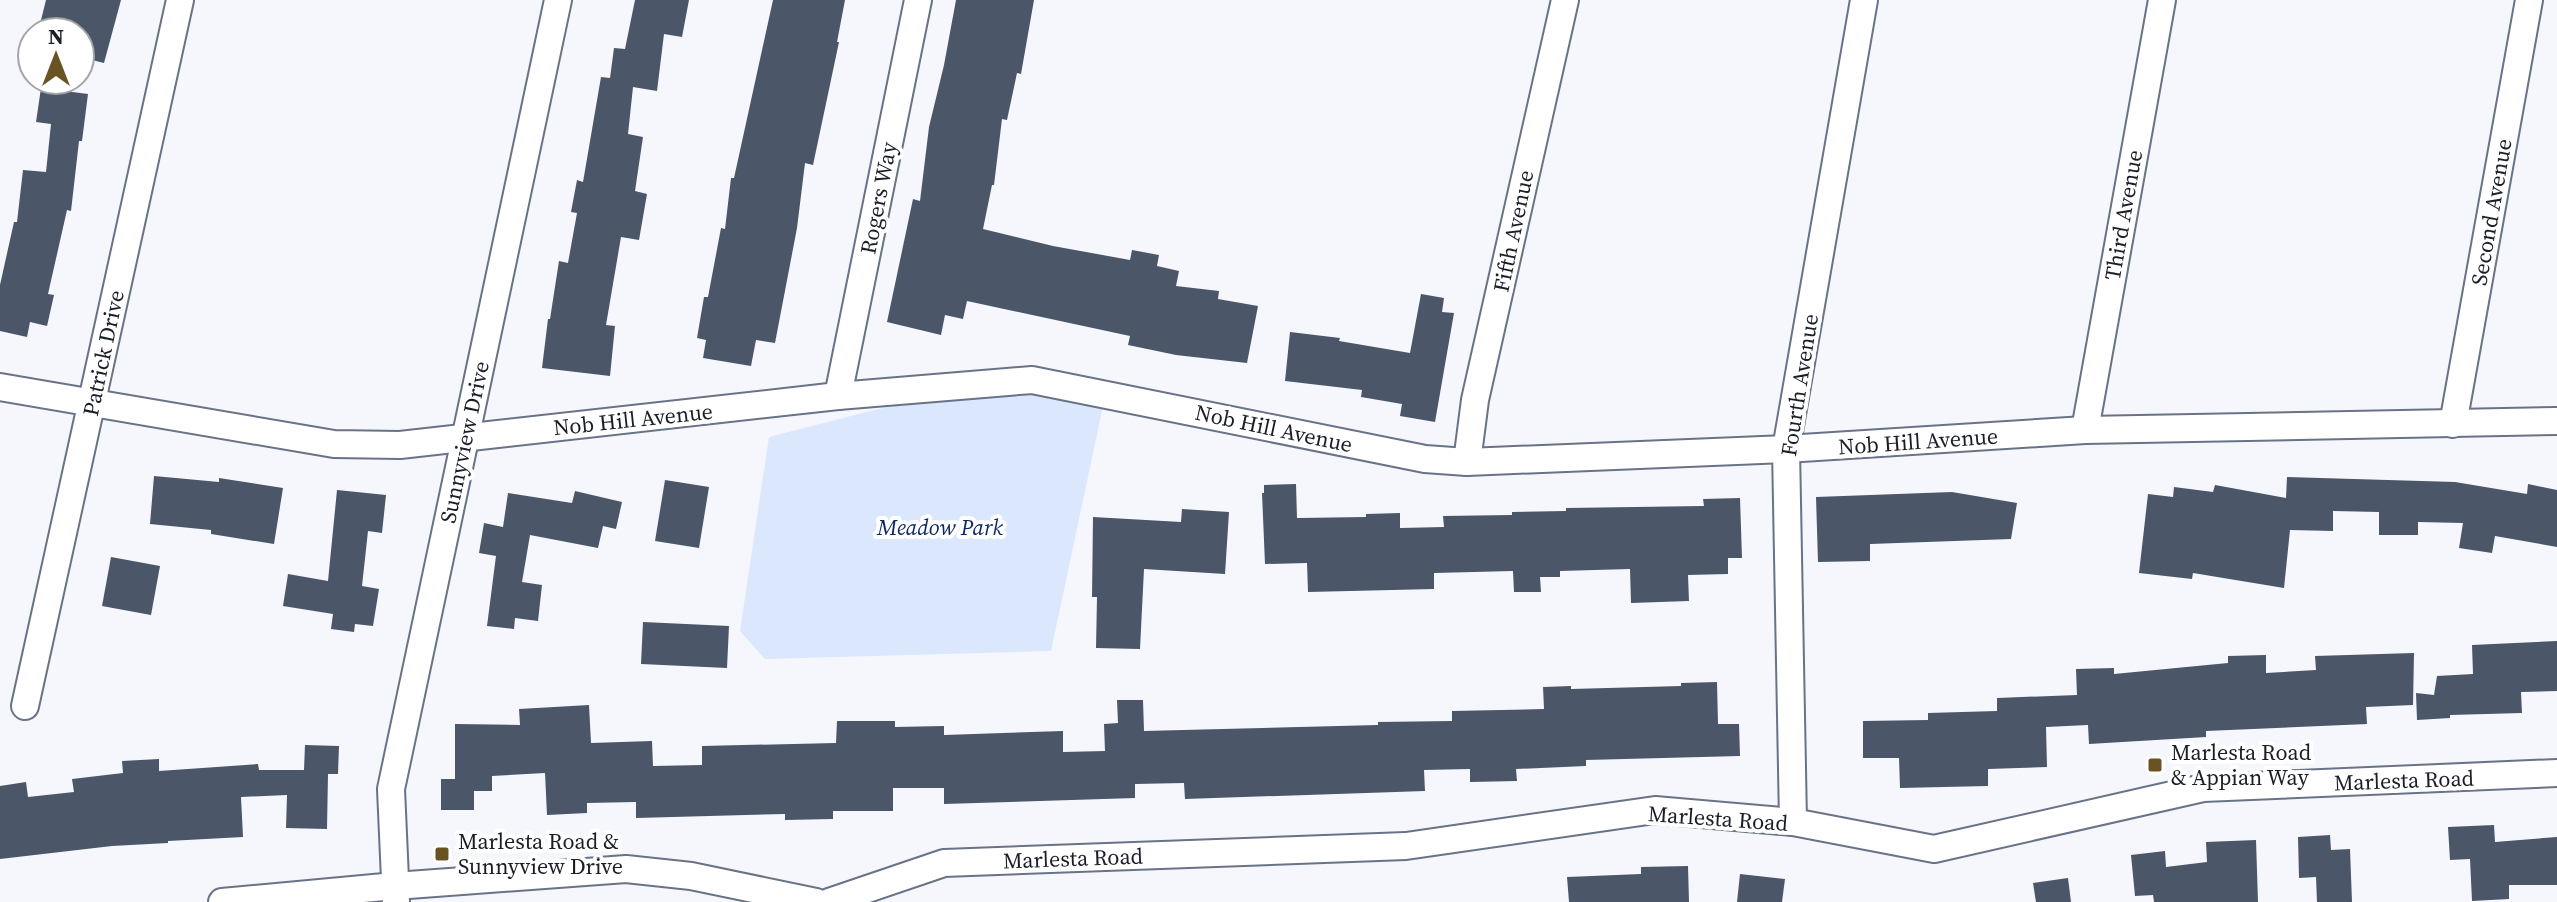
<svg xmlns="http://www.w3.org/2000/svg" width="2557" height="902" font-family="'Source Serif 4',serif">
  <rect width="100%" height="100%" fill="#f5f7fc"/>
  <polygon fill="#dbe7fd" points="973,392 1009,392 1103,406 1051,651 765,659 740,631 769,437 878,409"/>
  <g fill="#4b5669">
    <polygon points="46,0 121,0 104,63 80,57 80,32 38,32"/>
    <polygon points="635,0 689,0 682,37 664,34 657,91 633,87 628,134 643,137 635,191 647,194 639,240 621,237 606,325 615,326 610,376 542,368 548,319 550,319 559,261 568,263 577,213 571,212 577,180 583,182 601,77 610,78 614,48 625,49"/>
    <polygon points="773,0 845,0 837,42 839,42 813,165 805,163 797,228 775,343 756,340 751,366 703,358 706,340 697,338 704,297 708,297 721,228 725,229 731,178 734,178"/>
    <polygon points="956,0 1034,0 1021,74 1017,73 1007,120 1002,119 994,185 992,185 983,229 1053,246 1130,260 1132,250 1159,255 1157,266 1179,271 1176,286 1219,291 1218,299 1258,306 1247,363 1176,355 1128,345 1130,336 967,301 963,319 945,315 941,335 887,322 913,199 920,201 929,127 944,65"/>
    <polygon points="41,88 88,94 82,141 79,141 71,211 67,210 48,294 54,295 47,326 30,322 27,337 0,331 0,285 14,222 17,222 23,170 46,172 51,124 36,122"/>
    <polygon points="1421,294 1444,298 1442,312 1454,313 1435,422 1400,416 1402,404 1361,397 1362,390 1285,381 1290,332 1340,338 1339,341 1410,353"/>
    <polygon points="154,476 219,482 219,478 283,488 274,544 211,534 211,530 150,524"/>
    <polygon points="2287,477 2455,482 2527,494 2528,484 2557,490 2557,547 2495,536 2492,553 2459,548 2463,523 2418,522 2418,535 2379,535 2379,512 2333,511 2333,531 2290,530 2284,588 2193,573 2192,579 2139,573 2148,494 2173,497 2174,487 2213,492 2215,485 2286,498"/>
    <polygon points="665,480 709,487 699,548 655,541"/>
    <polygon points="1296,484 1297,518 1366,517 1366,514 1400,513 1400,528 1444,527 1443,516 1512,515 1512,512 1566,511 1566,508 1704,506 1703,499 1740,498 1742,558 1728,558 1728,574 1688,575 1689,601 1631,603 1630,569 1560,571 1560,577 1540,577 1541,592 1514,592 1513,571 1434,573 1434,589 1308,592 1307,563 1265,564 1262,493 1264,493 1264,485"/>
    <polygon points="337,490 386,495 382,533 368,531 362,586 379,589 373,626 355,624 354,632 331,629 333,614 283,606 288,574 328,581"/>
    <polygon points="575,491 622,502 616,529 603,526 598,548 530,535 522,582 542,585 538,621 515,618 514,629 487,626 496,556 479,553 484,523 503,527 508,493 572,503"/>
    <polygon points="1952,492 2017,503 2011,539 1870,544 1870,561 1818,562 1816,497"/>
    <polygon points="1182,509 1229,512 1225,574 1144,569 1140,649 1096,648 1097,597 1092,597 1093,517 1181,522"/>
    <polygon points="111,557 160,566 151,615 102,606"/>
    <polygon points="643,622 729,626 727,668 641,664"/>
    <polygon points="2557,641 2557,691 2521,692 2522,713 2450,715 2450,718 2417,720 2416,693 2434,695 2437,676 2473,674 2472,645"/>
    <polygon points="2414,653 2413,705 2366,707 2367,724 2206,731 2206,737 2089,744 2088,725 2046,727 2047,767 1988,769 1988,786 1900,788 1899,758 1863,758 1863,721 1928,720 1928,713 1997,711 1997,698 2077,695 2076,669 2114,668 2114,674 2228,663 2228,656 2266,655 2266,673 2316,670 2315,656"/>
    <polygon points="1717,682 1718,724 1739,724 1740,756 1586,760 1586,766 1516,769 1517,781 1470,782 1470,769 1424,770 1425,791 1185,799 1184,783 1135,784 1135,798 944,804 944,788 893,788 893,811 833,811 833,819 785,820 785,814 636,818 636,802 587,803 587,813 547,815 545,773 492,776 492,791 474,791 474,810 441,810 441,779 455,779 455,724 520,725 519,709 589,705 591,743 652,741 653,766 702,765 702,746 836,743 837,721 895,721 895,727 944,726 944,735 1063,731 1063,752 1105,751 1104,724 1118,723 1117,700 1143,700 1144,731 1378,725 1378,722 1452,721 1452,711 1544,709 1543,687 1571,686 1571,689 1681,686 1681,683"/>
    <polygon points="305,745 339,746 338,774 328,774 327,829 286,828 287,795 241,797 243,837 168,841 168,843 112,846 0,859 0,786 26,782 28,797 74,792 72,779 123,773 122,761 159,759 159,771 258,764 259,770 304,770"/>
    <polygon points="2494,825 2495,842 2557,837 2557,885 2509,885 2509,899 2472,901 2470,859 2450,860 2448,827"/>
    <polygon points="2330,835 2331,850 2350,849 2352,902 2317,902 2316,877 2299,878 2298,837"/>
    <polygon points="2256,840 2258,902 2154,902 2153,895 2135,896 2131,855 2165,851 2166,867 2207,862 2206,842"/>
    <polygon points="1688,866 1689,902 1569,902 1567,877 1641,874 1641,867"/>
    <polygon points="1740,874 1785,879 1782,902 1737,902"/>
    <polygon points="2068,878 2071,902 2036,902 2033,883"/>
  </g>
  <g fill="none" stroke-linecap="round" stroke-linejoin="round">
    <g stroke="#687387" stroke-width="30">
      <g id="street">
        <polyline points="0,387 334,444 400,445 838,396 1032,380 1425,459 1467,462 1786,449 2085,430 2557,421"/>
        <polyline points="838,396 918,0"/>
        <polyline points="2453,424 2529,0"/>
        <polyline points="2085,430 2162,0"/>
        <polyline points="1467,462 1475,400 1565,0"/>
        <polyline points="25,706 180,0"/>
        <polyline points="1793,822 1786,449 1864,0"/>
        <polyline points="222,902 395,886 626,869 691,876 816,902"/>
        <polyline points="396,902 391,789 558,0"/>
        <polyline points="829,902 944,863 1406,846 1655,810 1793,822 1934,849 2203,788 2557,773"/>
      </g>
    </g>
    <use href="#street" stroke="#fff" stroke-width="26"/>
  </g>
  <g fill="#695323" stroke="#fff" stroke-width="3">
    <rect x="2147" y="757" width="16" height="16" rx="4"/>
    <rect x="434" y="846" width="16" height="16" rx="4"/>
  </g>
  <g text-anchor="middle" dominant-baseline="central" stroke-width="8" stroke-linejoin="round" paint-order="stroke">
    <g font-size="22" fill="#1a1f27" stroke="#fff">
      <text transform="translate(878 198) rotate(-79)">Rogers Way</text>
      <text transform="translate(2491 212) rotate(-80)">Second Avenue</text>
      <text transform="translate(2123 215) rotate(-80)">Third Avenue</text>
      <text transform="translate(1513 231) rotate(-78)">Fifth Avenue</text>
      <text transform="translate(103 353) rotate(-78)">Patrick Drive</text>
      <text transform="translate(1799 385) rotate(-81)">Fourth Avenue</text>
      <text transform="translate(633 419) rotate(-6)">Nob Hill Avenue</text>
      <text transform="translate(1274 428) rotate(12)">Nob Hill Avenue</text>
      <text transform="translate(1918 441) rotate(-4)">Nob Hill Avenue</text>
      <text transform="translate(464 442) rotate(-78)">Sunnyview Drive</text>
      <text transform="translate(2404 780) rotate(-2)">Marlesta Road</text>
      <text transform="translate(1718 818) rotate(4)">Marlesta Road</text>
      <text transform="translate(1073 858) rotate(-2)">Marlesta Road</text>
    </g>
    <g font-size="22" font-style="italic" fill="#0c275e" stroke="#fff">
      <text x="940" y="527">Meadow Park</text>
    </g>
    <g font-size="22" fill="#1a1f27" stroke="#fff" text-anchor="start">
      <text x="2171" y="752">Marlesta Road<tspan x="2171" dy="25">&amp; Appian Way</tspan></text>
      <text x="458" y="841">Marlesta Road &amp;<tspan x="458" dy="25">Sunnyview Drive</tspan></text>
    </g>
  </g>
  <g transform="translate(56 56)"><circle r="38" fill="#ffffff" stroke="#a3a5a9" stroke-width="2"/>
  <path d="M0-6L14 30L0 20L-14 30Z" fill="#695323"/>
  <text y="-12" font-size="22" font-weight="bold" text-anchor="middle" fill="#1a1f27">N</text>
  </g>
</svg>
